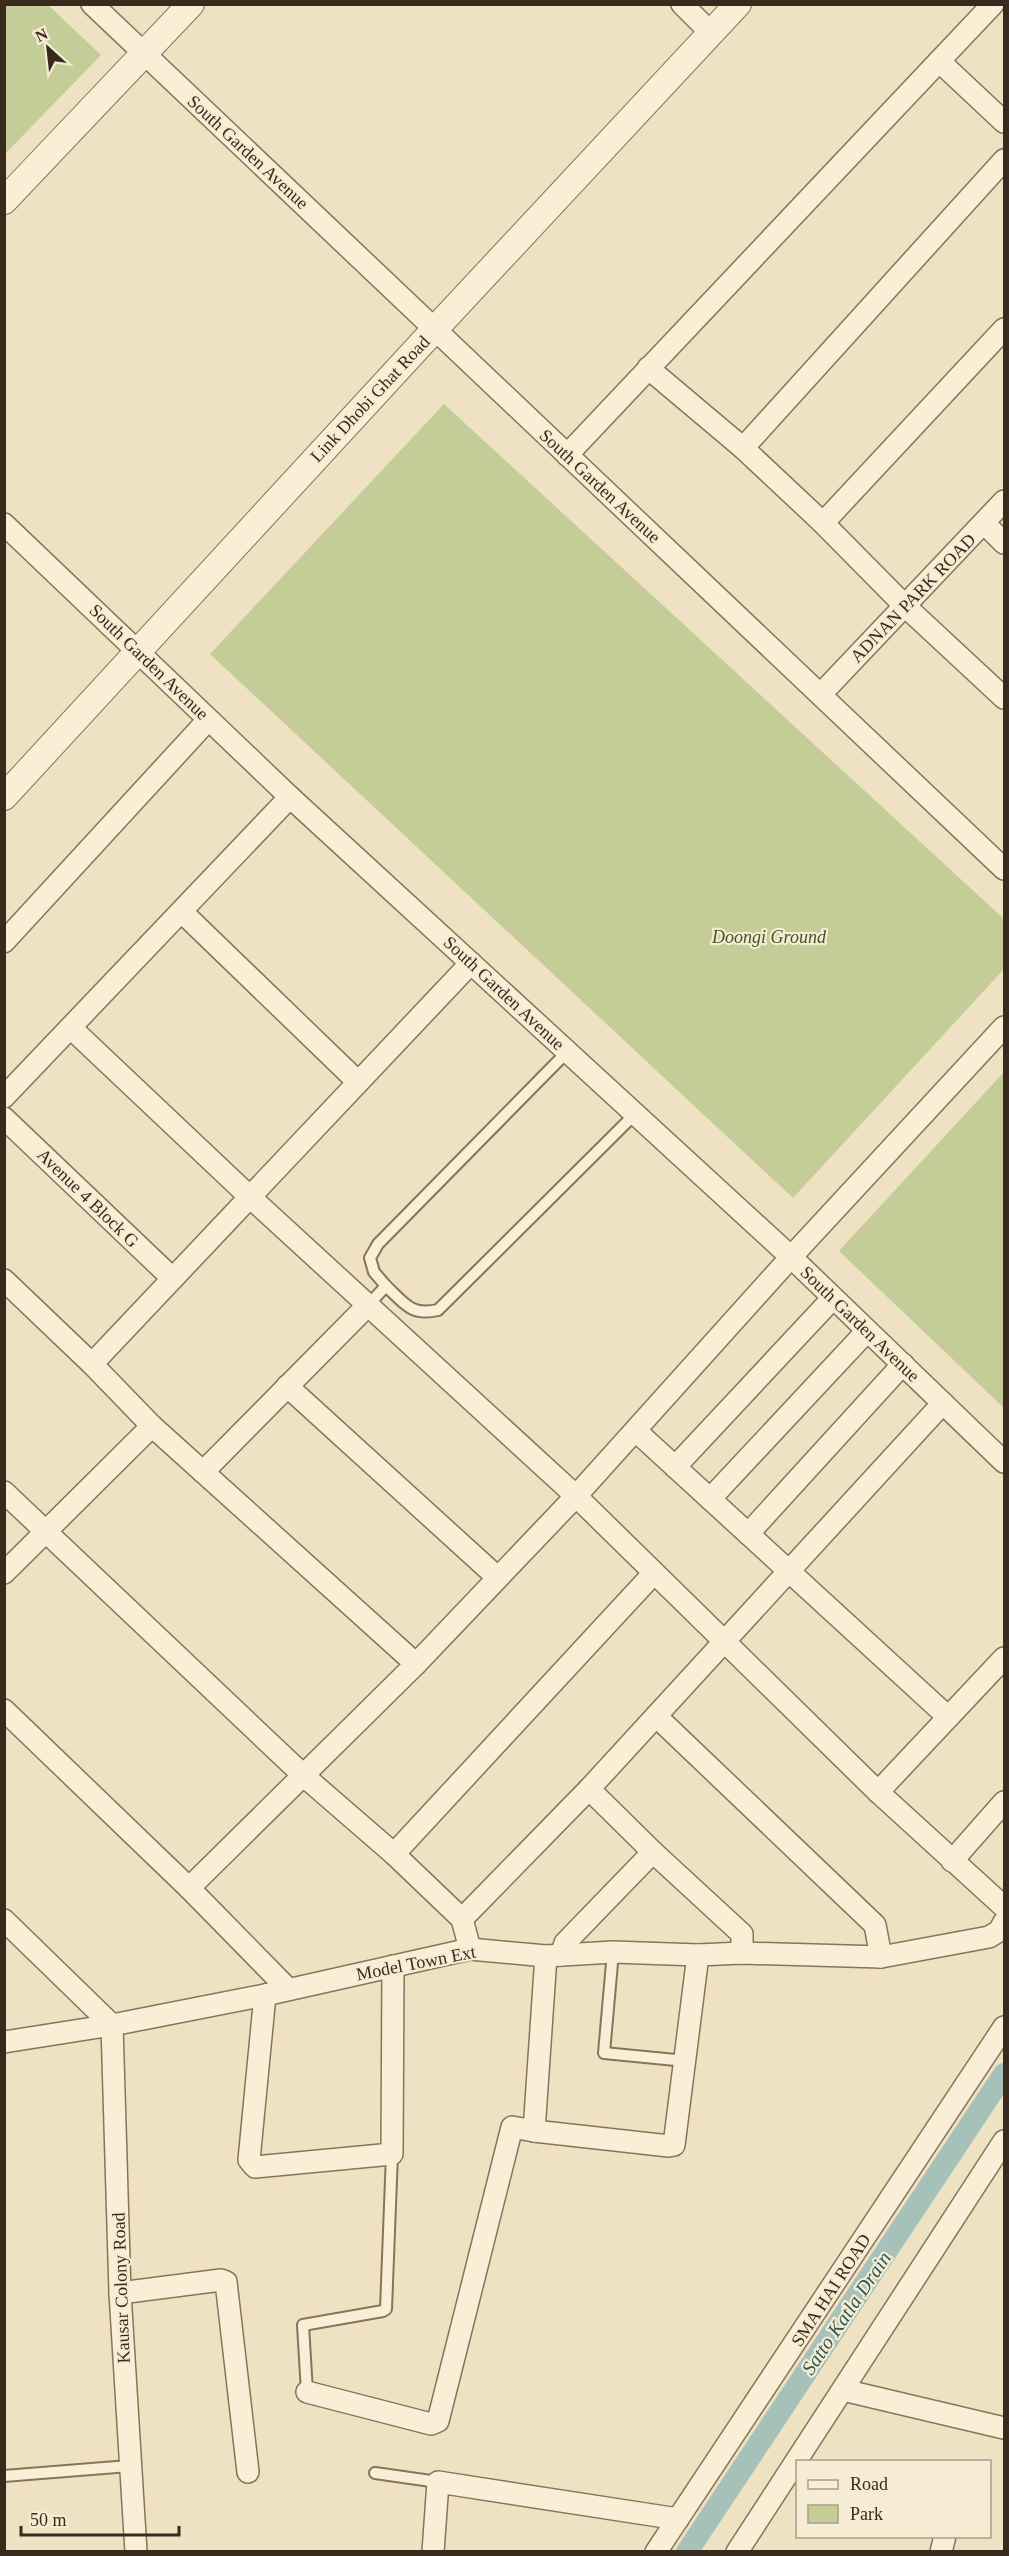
<svg xmlns="http://www.w3.org/2000/svg" width="1009" height="2556" font-family="'Times New Roman',serif">
  <rect width="100%" height="100%" fill="#eee2c3"/>
  <g fill="#c4cc97">
    <polygon points="5,4 48,5 101,55 5,154"/>
    <polygon points="444,404 1004,919 1004,969 793,1198 210,654"/>
    <polygon points="1004,1072 1004,1408 839,1251"/>
  </g>
  <g fill="none" stroke-linecap="round" stroke-linejoin="round">
    <polyline stroke="#a5c1b9" stroke-width="22" points="687,2552 1004,2074"/>
    <g stroke="#88745a" stroke-width="14">
      <g id="service">
        <path d="M 386,1286 C 405,1304 411,1316 438,1310 L 635,1114"/>
        <polyline points="368,1305 386,1286 374,1272 370,1258 378,1244 567,1052"/>
        <polyline points="613,1952 604,2053 686,2061"/>
        <polyline points="307,2392 303,2325 383,2311 386,2309 392,2154"/>
        <polyline points="375,2473 438,2482"/>
        <polyline points="4,2476 129,2466"/>
      </g>
    </g>
    <g stroke="#88745a" stroke-width="24">
      <g id="minor">
        <polyline points="92,4 1004,869"/>
        <polyline points="682,4 711,33"/>
        <polyline points="939,61 1004,122"/>
        <polyline points="648,368 743,448 823,523 904,605 1004,698"/>
        <polyline points="743,448 1004,160"/>
        <polyline points="567,455 993,4"/>
        <polyline points="823,523 1004,329"/>
        <polyline points="984,523 1004,543"/>
        <polyline points="4,524 290,797 791,1257 1004,1462"/>
        <polyline points="821,694 1004,501"/>
        <polyline points="182,912 358,1082"/>
        <polyline points="4,942 208,720"/>
        <polyline points="71,1028 250,1197 576,1496 878,1792 1004,1907"/>
        <polyline points="4,1097 290,797"/>
        <polyline points="4,1118 172,1278"/>
        <polyline points="4,1280 92,1364 152,1426 416,1664"/>
        <polyline points="92,1364 471,963"/>
        <polyline points="287,1386 497,1577"/>
        <polyline points="636,1431 948,1717"/>
        <polyline points="675,1467 833,1298"/>
        <polyline points="203,1472 368,1305"/>
        <polyline points="4,1492 304,1776 394,1854 462,1919 470,1949"/>
        <polyline points="710,1499 867,1331"/>
        <polyline points="748,1534 903,1364"/>
        <polyline points="4,1573 152,1426"/>
        <polyline points="4,1710 189,1888 288,1989"/>
        <polyline points="656,1716 875,1925 881,1957"/>
        <polyline points="589,1789 653,1852 742,1934 742,1953"/>
        <polyline points="878,1792 1004,1658"/>
        <polyline points="394,1854 654,1573"/>
        <polyline points="952,1861 1004,1802"/>
        <polyline points="189,1888 416,1664 576,1496 791,1257 1004,1027"/>
        <polyline points="462,1919 589,1789 943,1403"/>
        <polyline points="4,1920 112,2025 120,2293 136,2552"/>
        <polyline points="561,1955 565,1943 653,1852"/>
        <polyline points="265,1995 249,2160 255,2167 392,2154 393,1966"/>
        <polyline points="4,2042 112,2025 265,1995 470,1949 546,1956 613,1952 698,1955 742,1953 881,1957 989,1937 999,1931 1004,1922"/>
        <polyline points="534,2131 669,2146 674,2145 698,1955"/>
        <polyline points="120,2293 221,2280 226,2282 248,2472"/>
        <polyline points="843,2390 1004,2428"/>
        <polyline points="307,2392 431,2424 438,2421 512,2127 534,2131 546,1956"/>
        <polyline points="433,2552 438,2482 678,2519"/>
        <polyline points="656,2552 1004,2027"/>
        <polyline points="737,2552 1004,2141"/>
        <polyline points="941,2552 945,2536"/>
      </g>
    </g>
    <g stroke="#88745a" stroke-width="28">
      <g id="tertiary">
        <polyline points="4,201 191,4"/>
        <polyline points="4,797 435,329 738,4"/>
      </g>
    </g>
    <use href="#service" stroke="#f9efd6" stroke-width="10"/>
    <use href="#minor" stroke="#f9efd6" stroke-width="21"/>
    <use href="#tertiary" stroke="#f9efd6" stroke-width="26"/>
  </g>
  <g text-anchor="middle" dominant-baseline="central" stroke-width="4.5" stroke-linejoin="round" paint-order="stroke">
    <g font-size="18" fill="#382b1e" stroke="#f5ecd3">
      <text transform="translate(248 152) rotate(43)">South Garden Avenue</text>
      <text transform="translate(370 399) rotate(-47)">Link Dhobi Ghat Road</text>
      <text transform="translate(600 486) rotate(43)">South Garden Avenue</text>
      <text transform="translate(913 598) rotate(-46)">ADNAN PARK ROAD</text>
      <text transform="translate(149 662) rotate(44)">South Garden Avenue</text>
      <text transform="translate(504 993) rotate(43)">South Garden Avenue</text>
      <text transform="translate(88 1198) rotate(44)">Avenue 4 Block G</text>
      <text transform="translate(860 1324) rotate(44)">South Garden Avenue</text>
      <text transform="translate(416 1963) rotate(-11)">Model Town Ext</text>
      <text transform="translate(121 2288) rotate(-92)">Kausar Colony Road</text>
      <text transform="translate(831 2290) rotate(-57)">SMA HAI ROAD</text>
    </g>
    <g font-size="18" font-style="italic" fill="#475425" stroke="#f5ecd3">
      <text x="769" y="937">Doongi Ground</text>
    </g>
    <g font-size="20" font-style="italic" fill="#2d5856" stroke="#f5ecd3">
      <text transform="translate(846 2313) rotate(-56)">Satto Katla Drain</text>
    </g>
  </g>
  <rect width="1009" height="2556" fill="none" stroke="#382b1e" stroke-width="12"/>
  <rect x="796" y="2460" width="195" height="78" fill="#f5ecd3" stroke="#a99f8b" stroke-width="1.5"/>
  <rect x="808" y="2480" width="30" height="9" fill="#f9efd6" stroke="#a99f8b" stroke-width="1.5"/>
  <text x="850" y="2490" font-size="18" fill="#382b1e">Road</text>
  <rect x="808" y="2505" width="30" height="18" fill="#c4cc97" stroke="#a99f8b" stroke-width="1.5"/>
  <text x="850" y="2520" font-size="18" fill="#382b1e">Park</text>
  <g transform="translate(48 48) rotate(333)" stroke="#f5ecd3" stroke-width="4.5" paint-order="stroke">
  <path d="M0-4.5L10 22L0 15L-10 22Z" fill="#382b1e"/>
  <text y="-9" font-size="16" font-weight="bold" text-anchor="middle" fill="#382b1e">N</text>
  </g>
  <path d="M21 2526v9h158v-9" fill="none" stroke="#382b1e" stroke-width="3"/>
  <text x="30" y="2526" font-size="18" fill="#382b1e" stroke="#f5ecd3" stroke-width="4.5" paint-order="stroke">50 m</text>
</svg>
